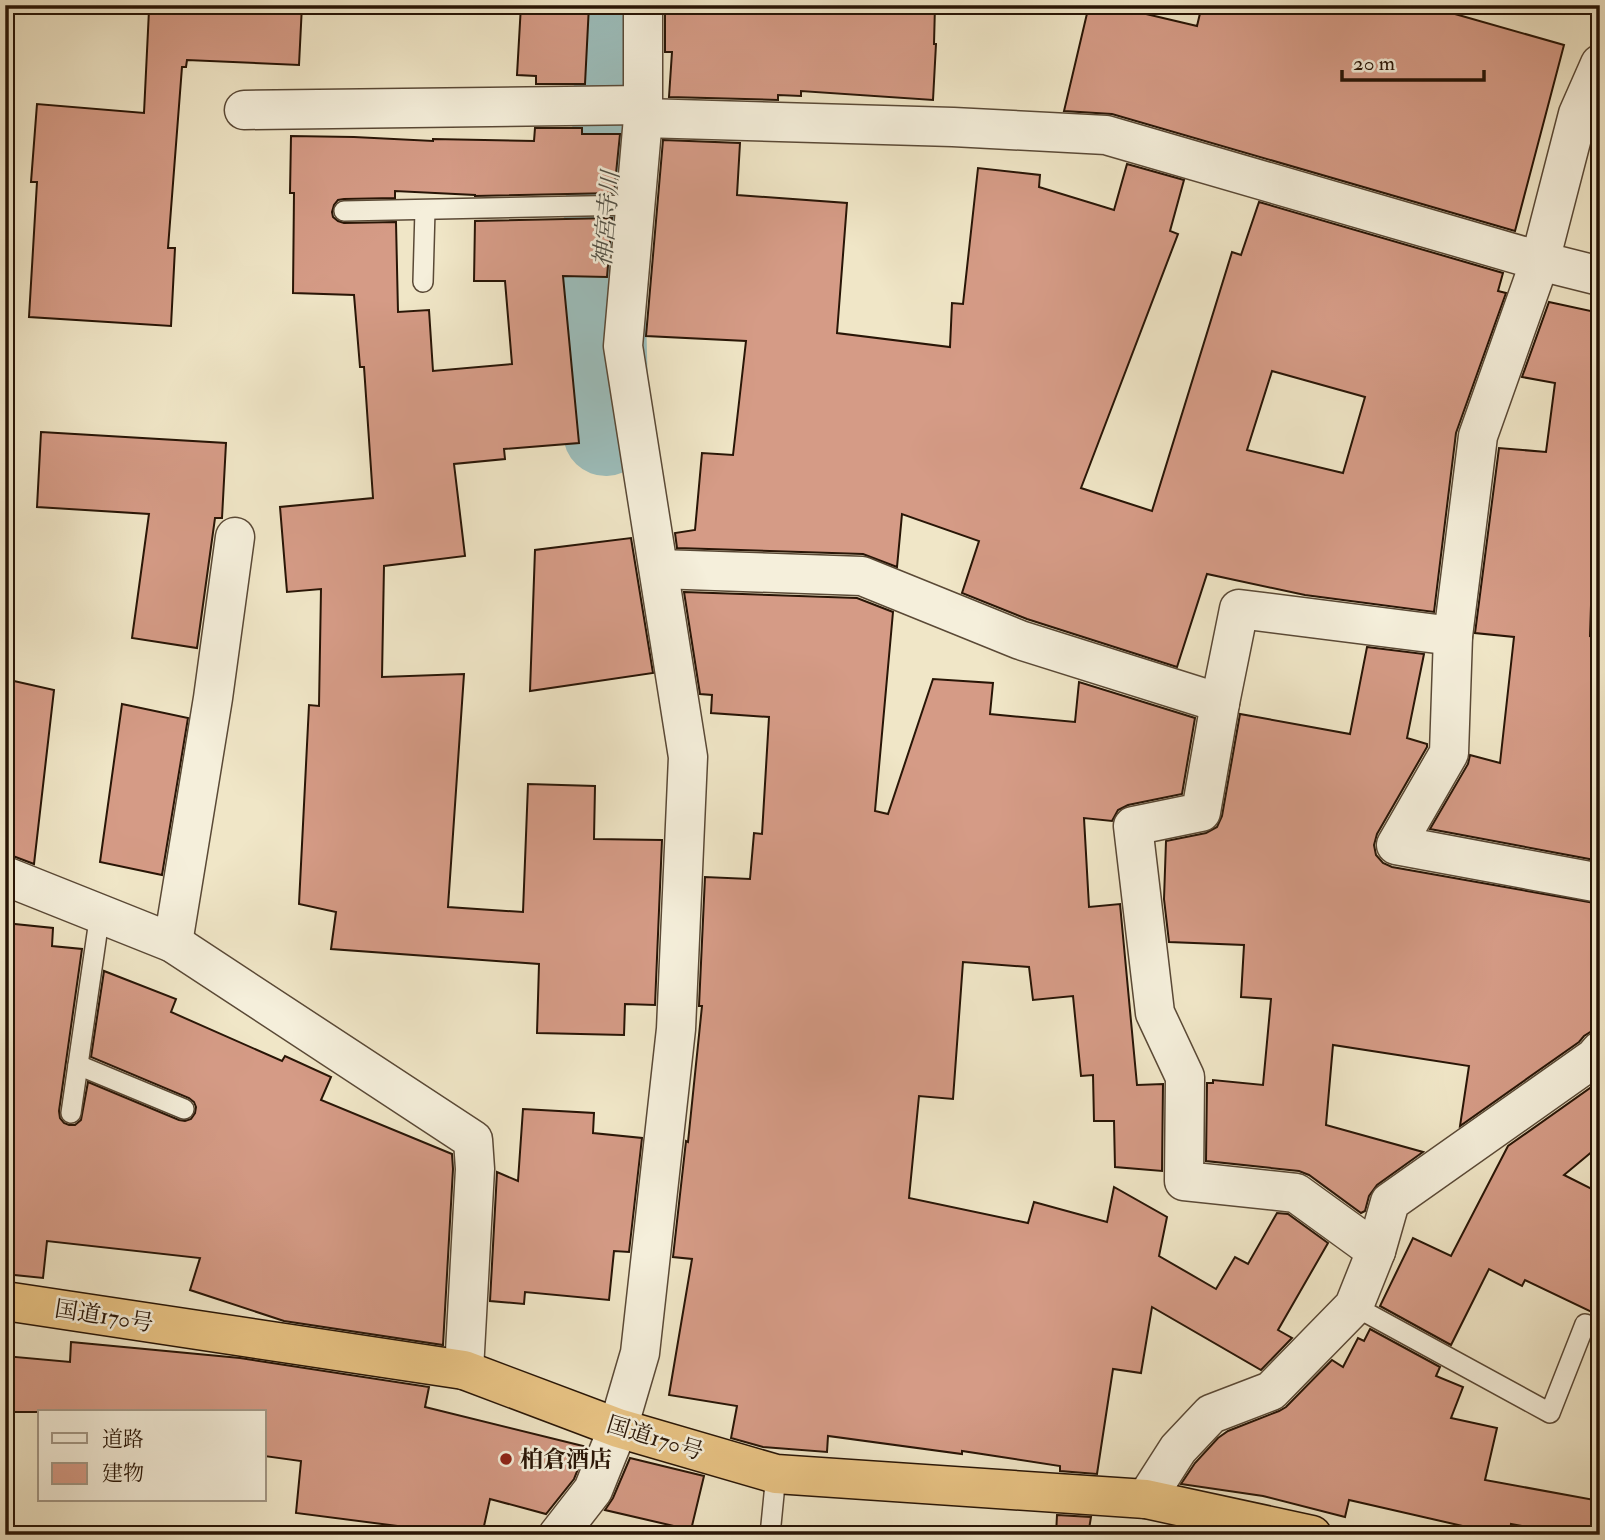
<svg xmlns="http://www.w3.org/2000/svg" width="1605" height="1540" font-family="'IM FELL Double Pica','Noto Serif JP',serif">
  <rect width="100%" height="100%" fill="#f0e6c7"/>
  <filter id="stains"><feTurbulence type="fractalNoise" baseFrequency=".00286" numOctaves="4"/><feColorMatrix values="0 0 0 0 .2 0 0 0 0 .09 0 0 0 0 .02 0 0 0 .5 -.17"/></filter>
  <radialGradient id="worn" r=".72"><stop offset=".6" stop-color="#630" stop-opacity="0"/><stop offset="1" stop-color="#630" stop-opacity=".3"/></radialGradient>
  <g fill="none" stroke-linecap="round" stroke-linejoin="round">
    <polyline stroke="#9cbebc" stroke-width="86" points="606,433 602,273 616,121 619,5"/>
  </g>
  <g fill="#d59b86" stroke="#281506" stroke-width="2" fill-rule="evenodd">
    <polygon points="226,5 302,5 299,65 187,60 186,67 182,67 168,248 175,248 171,326 29,317 37,182 31,182 37,104 144,113 149,10 226,14"/>
    <polygon points="521,5 589,5 585,84 536,84 536,76 517,75"/>
    <polygon points="665,5 935,5 934,44 936,44 933,100 801,91 801,96 778,95 778,100 669,97 672,52 665,52"/>
    <polygon points="1089,5 1108,5 1197,26 1202,5 1457,5 1455,14 1564,45 1515,231 1112,114 1064,111"/>
    <polygon points="535,128 582,128 582,134 620,134 614,193 475,196 475,195 395,191 395,198 344,199 338,200 334,205 332,212 333,217 338,221 344,223 396,222 398,312 429,310 433,371 512,364 505,281 474,281 475,221 612,218 607,277 563,276 579,443 504,449 505,459 454,464 465,556 384,566 382,677 464,674 448,907 523,912 528,784 595,786 594,839 662,840 655,1005 625,1004 624,1035 537,1033 539,964 331,949 336,912 299,904 309,705 319,706 321,589 287,592 280,507 373,498 364,367 360,367 354,295 293,293 294,193 290,193 291,136 354,137 433,141 433,139 534,141"/>
    <path d="M 663,140 L 740,143 L 737,195 L 847,203 L 837,333 L 950,347 L 952,303 L 963,304 L 978,168 L 1040,175 L 1039,187 L 1114,210 L 1127,164 L 1184,180 L 1170,231 L 1178,234 L 1081,488 L 1152,511 L 1232,252 L 1241,255 L 1259,202 L 1503,273 L 1498,291 L 1506,293 L 1456,433 L 1434,612 L 1305,595 L 1207,574 L 1177,667 L 1027,619 L 962,593 L 979,541 L 902,514 L 897,567 L 863,554 L 677,548 L 675,533 L 695,530 L 702,453 L 733,455 L 746,341 L 646,336 ZM 1272,371 L 1365,397 L 1343,473 L 1247,450 Z"/>
    <polygon points="1549,302 1600,313 1600,451 1596,451 1590,636 1600,637 1600,861 1430,829 1468,764 1470,755 1500,763 1514,637 1475,633 1499,448 1546,452 1555,383 1522,377"/>
    <polygon points="41,432 226,443 222,518 215,518 197,648 132,638 149,514 37,507"/>
    <polygon points="631,538 653,673 530,691 535,550"/>
    <polygon points="684,592 857,598 893,612 875,811 888,814 933,679 993,683 990,714 1075,722 1079,682 1195,718 1182,794 1128,805 1118,810 1112,821 1084,818 1089,907 1120,904 1137,1085 1163,1084 1162,1171 1115,1167 1114,1121 1094,1121 1093,1075 1081,1076 1073,996 1033,1000 1029,967 963,962 953,1099 919,1096 909,1198 1028,1223 1034,1202 1107,1222 1114,1187 1167,1217 1159,1256 1216,1289 1235,1257 1248,1264 1277,1213 1288,1214 1328,1243 1278,1330 1292,1338 1261,1370 1152,1307 1141,1373 1113,1369 1097,1474 1060,1471 1060,1466 962,1451 962,1454 828,1436 827,1452 763,1447 731,1438 737,1406 669,1395 692,1259 673,1257 686,1141 688,1142 702,1006 699,1006 705,877 750,879 754,833 762,834 769,717 711,713 712,695 700,694"/>
    <polygon points="1367,647 1424,654 1407,738 1427,744 1427,747 1377,834 1374,845 1376,855 1383,863 1392,867 1600,904 1600,1030 1592,1031 1584,1036 1579,1042 1460,1126 1469,1066 1333,1045 1326,1125 1423,1152 1377,1185 1369,1196 1365,1211 1361,1213 1309,1175 1299,1171 1206,1161 1207,1083 1213,1083 1213,1080 1263,1085 1271,999 1241,997 1244,945 1169,942 1164,899 1166,841 1206,833 1217,827 1222,816 1240,714 1350,734"/>
    <polygon points="5,679 54,690 34,864 13,856 5,855"/>
    <polygon points="122,704 188,718 162,875 100,862"/>
    <polygon points="5,923 53,928 52,946 82,949 59,1111 60,1118 64,1123 69,1125 75,1125 81,1120 88,1082 179,1120 185,1121 191,1119 195,1113 196,1107 194,1102 189,1098 91,1057 104,971 176,999 171,1012 282,1061 285,1056 331,1077 321,1100 452,1154 453,1169 443,1345 284,1321 190,1290 200,1258 47,1241 43,1278 5,1274"/>
    <polygon points="1600,1081 1600,1145 1564,1175 1600,1193 1600,1316 1525,1280 1522,1286 1489,1269 1451,1345 1380,1306 1413,1238 1451,1256 1508,1146"/>
    <polygon points="523,1109 594,1113 593,1133 642,1138 629,1252 614,1251 609,1300 525,1292 524,1304 490,1301 497,1172 518,1181"/>
    <polygon points="1370,1329 1440,1367 1436,1376 1463,1387 1451,1418 1497,1428 1485,1480 1600,1501 1600,1535 1571,1535 1511,1524 1510,1535 1502,1535 1349,1500 1345,1517 1263,1496 1181,1484 1195,1463 1218,1438 1228,1431 1279,1411 1286,1407 1332,1360 1343,1367 1358,1338 1364,1341"/>
    <polygon points="71,1342 240,1358 429,1387 425,1407 587,1447 574,1479 546,1514 490,1499 482,1535 420,1535 421,1529 296,1513 301,1461 264,1456 264,1412 5,1412 5,1356 70,1362"/>
    <polygon points="630,1458 704,1476 691,1530 605,1510 613,1498"/>
    <polygon points="1057,1515 1091,1517 1088,1535 1056,1535"/>
  </g>
  <g fill="none" stroke-linecap="round" stroke-linejoin="round">
    <g stroke="#5a4936" stroke-width="22">
      <g id="lane">
        <polyline points="344,211 635,205"/>
        <polyline points="423,282 425,210"/>
        <polyline points="78,1065 184,1109"/>
        <polyline points="71,1113 100,913"/>
        <polyline points="1354,1306 1550,1413 1585,1324 1600,1329"/>
        <polyline points="770,1535 776,1474"/>
      </g>
    </g>
    <g stroke="#5a4936" stroke-width="41">
      <g id="street">
        <polyline points="1600,64 1578,114 1540,261 1478,436 1453,636 1449,753 1396,845 1600,883"/>
        <polyline points="244,110 643,105"/>
        <polyline points="643,118 953,127 1106,135 1540,261 1600,276"/>
        <polyline points="659,569 862,576 1020,640 1220,703 1239,609 1453,636"/>
        <polyline points="1220,703 1201,812 1133,826 1155,1013 1185,1077 1184,1181 1296,1193 1376,1251"/>
        <polyline points="5,876 173,943 473,1140 475,1169 464,1370"/>
        <polyline points="173,943 213,698 235,537"/>
        <polyline points="1146,1499 1178,1449 1211,1414 1271,1391 1354,1306 1376,1251 1390,1202 1594,1058 1600,1051"/>
        <polyline points="558,1535 593,1490 618,1428 640,1353 676,1029 688,757 623,346 643,118 643,5"/>
      </g>
    </g>
    <g stroke="#281506" stroke-width="41">
      <polyline id="highway" points="5,1301 464,1370 618,1428 776,1474 1146,1499 1312,1535"/>
    </g>
    <use href="#lane" stroke="#f5efdb" stroke-width="19"/>
    <use href="#street" stroke="#f5efdb" stroke-width="38"/>
    <use href="#highway" stroke="#e8c384" stroke-width="38"/>
  </g>
  <circle fill="#8f2418" stroke="#f5efdb" stroke-width="2.5" cx="506" cy="1459" r="7"/>
  <g text-anchor="middle" dominant-baseline="central" stroke-width="5" stroke-linejoin="round" paint-order="stroke">
    <g font-size="23" fill="#281506" stroke="#f5efdb">
      <text transform="translate(104 1316) rotate(9)">国道170号</text>
      <text transform="translate(655 1438) rotate(17)">国道170号</text>
    </g>
    <g font-size="23" font-weight="bold" fill="#281506" stroke="#f5efdb" text-anchor="start">
      <text x="520" y="1459">柏倉酒店</text>
    </g>
    <g font-size="24" font-style="italic" fill="#515046" stroke="#f5efdb">
      <text transform="translate(607 219) rotate(-85)">神宮寺川</text>
    </g>
  </g>
  <rect width="1605" height="1540" fill="none" stroke="#f0e6c7" stroke-width="28"/>
  <rect x="7" y="7" width="1591" height="1526" fill="none" stroke="#281506" stroke-width="3.5"/>
  <rect x="14" y="14" width="1577" height="1512" fill="none" stroke="#281506" stroke-width="2"/>
  <rect x="38" y="1410" width="228" height="91" fill="#f5efdb" stroke="#a39886" stroke-width="2"/>
  <rect x="52" y="1433" width="35" height="10" fill="#f5efdb" stroke="#a39886" stroke-width="2"/>
  <text x="102" y="1446" font-size="21" fill="#281506">道路</text>
  <rect x="52" y="1463" width="35" height="21" fill="#d59b86" stroke="#a39886" stroke-width="2"/>
  <text x="102" y="1480" font-size="21" fill="#281506">建物</text>
  <path d="M1342 70v10h142v-10" fill="none" stroke="#281506" stroke-width="3.5"/>
  <text x="1353" y="70" font-size="21" fill="#281506" stroke="#f5efdb" stroke-width="5" paint-order="stroke">20 m</text>
  <rect width="100%" height="100%" filter="url(#stains)"/>
  <rect width="100%" height="100%" fill="url(#worn)"/>
</svg>
